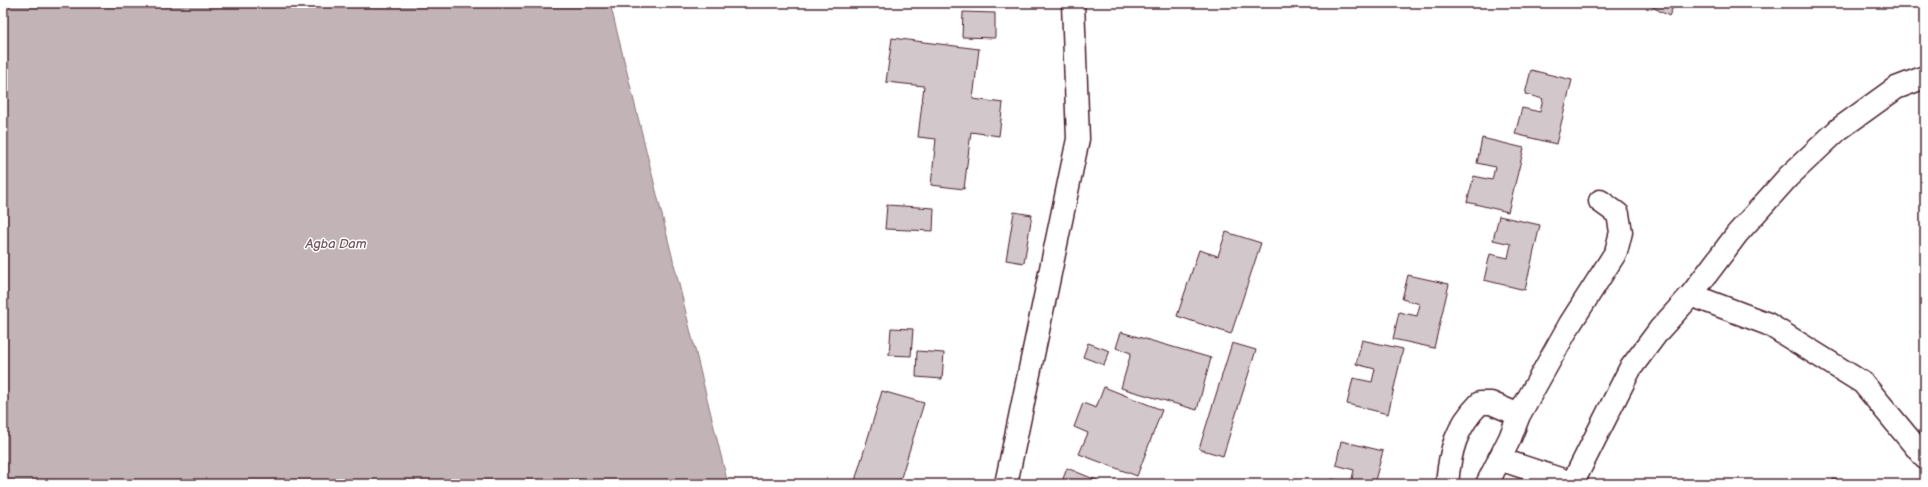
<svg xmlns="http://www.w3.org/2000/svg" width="1928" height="487" font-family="'Balsamiq Sans',sans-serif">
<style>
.water{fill:#c1b3b6;stroke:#91787e}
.building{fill:#d2c7cb;stroke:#4a1f2b}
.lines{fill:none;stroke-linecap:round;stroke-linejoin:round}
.street-casing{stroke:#4a1f2b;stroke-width:25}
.street{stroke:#fff;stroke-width:22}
.labels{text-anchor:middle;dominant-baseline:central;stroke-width:3;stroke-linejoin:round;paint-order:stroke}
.water-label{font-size:13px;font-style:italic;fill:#74535c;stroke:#fff}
</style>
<rect width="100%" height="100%" fill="#fff"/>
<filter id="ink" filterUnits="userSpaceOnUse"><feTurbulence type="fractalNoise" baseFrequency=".025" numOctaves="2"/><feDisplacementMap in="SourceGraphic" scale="8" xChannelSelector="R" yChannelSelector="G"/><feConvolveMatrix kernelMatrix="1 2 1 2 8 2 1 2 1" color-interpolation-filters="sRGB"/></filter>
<g filter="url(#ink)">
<path class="water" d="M3,3H610L728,484H3Z"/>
<path class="building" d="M1645,3H1675L1669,16Z
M963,12L995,13V38L962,37Z
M892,38L979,49L973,99L1003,103L999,136L971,132L964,189L931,185L936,139L918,137L924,86L886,82Z
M1531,70L1572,80L1556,144L1515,134L1522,108L1540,112L1543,99L1525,94Z
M1482,138L1524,148L1508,212L1467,202L1474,176L1492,180L1495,167L1477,163Z
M887,205L934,208L933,231L885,229Z
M1014,212L1032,215L1024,263L1006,260Z
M1499,216L1540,225L1525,290L1484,280L1490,254L1508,258L1511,244L1493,240Z
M1226,232L1261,243L1231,334L1177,316L1199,250L1218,256Z
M1408,275L1449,284L1434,348L1393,339L1399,312L1417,316L1420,304L1402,299Z
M1925,325V335L1920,332Z
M891,328L913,329L911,356L889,355Z
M1121,332L1211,358L1197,410L1121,388L1131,353L1116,348Z
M1362,340L1403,349L1388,414L1347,404L1353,378L1372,382L1375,369L1356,364Z
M1088,343L1110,351L1104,365L1083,357Z
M1232,343L1256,350L1223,456L1199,449Z
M917,351L944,353L942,379L916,377Z
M1104,387L1162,410L1137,476L1079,454L1088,433L1074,427L1083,403L1096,408Z
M882,391L924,403L899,484H854Z
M1341,441L1383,451L1374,484H1331L1332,479L1351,483L1354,470L1336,465Z
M1067,468L1106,484H1061Z
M1833,479L1853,484H1832Z"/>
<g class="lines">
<defs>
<path id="street" d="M1691,295L1768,324L1863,383L1925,458
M1499,459L1572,483
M1006,484L1078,139L1073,3
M1447,484C1450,450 1456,427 1480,403H1491L1519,415
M1487,484L1510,438L1519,415L1570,324L1616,252L1621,232L1618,214L1600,201
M1572,484L1630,369L1660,329L1691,295L1737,234L1788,177L1839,129L1896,88L1925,77"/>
</defs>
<use href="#street" class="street-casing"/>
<use href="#street" class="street"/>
</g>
</g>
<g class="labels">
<g class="water-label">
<text x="336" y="244">Agba Dam</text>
</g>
</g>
<rect width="1928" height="487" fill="none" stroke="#fff" stroke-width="16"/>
<rect x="8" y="8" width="1912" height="471" fill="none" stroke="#4a1f2b" stroke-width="1.5" filter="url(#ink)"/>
</svg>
